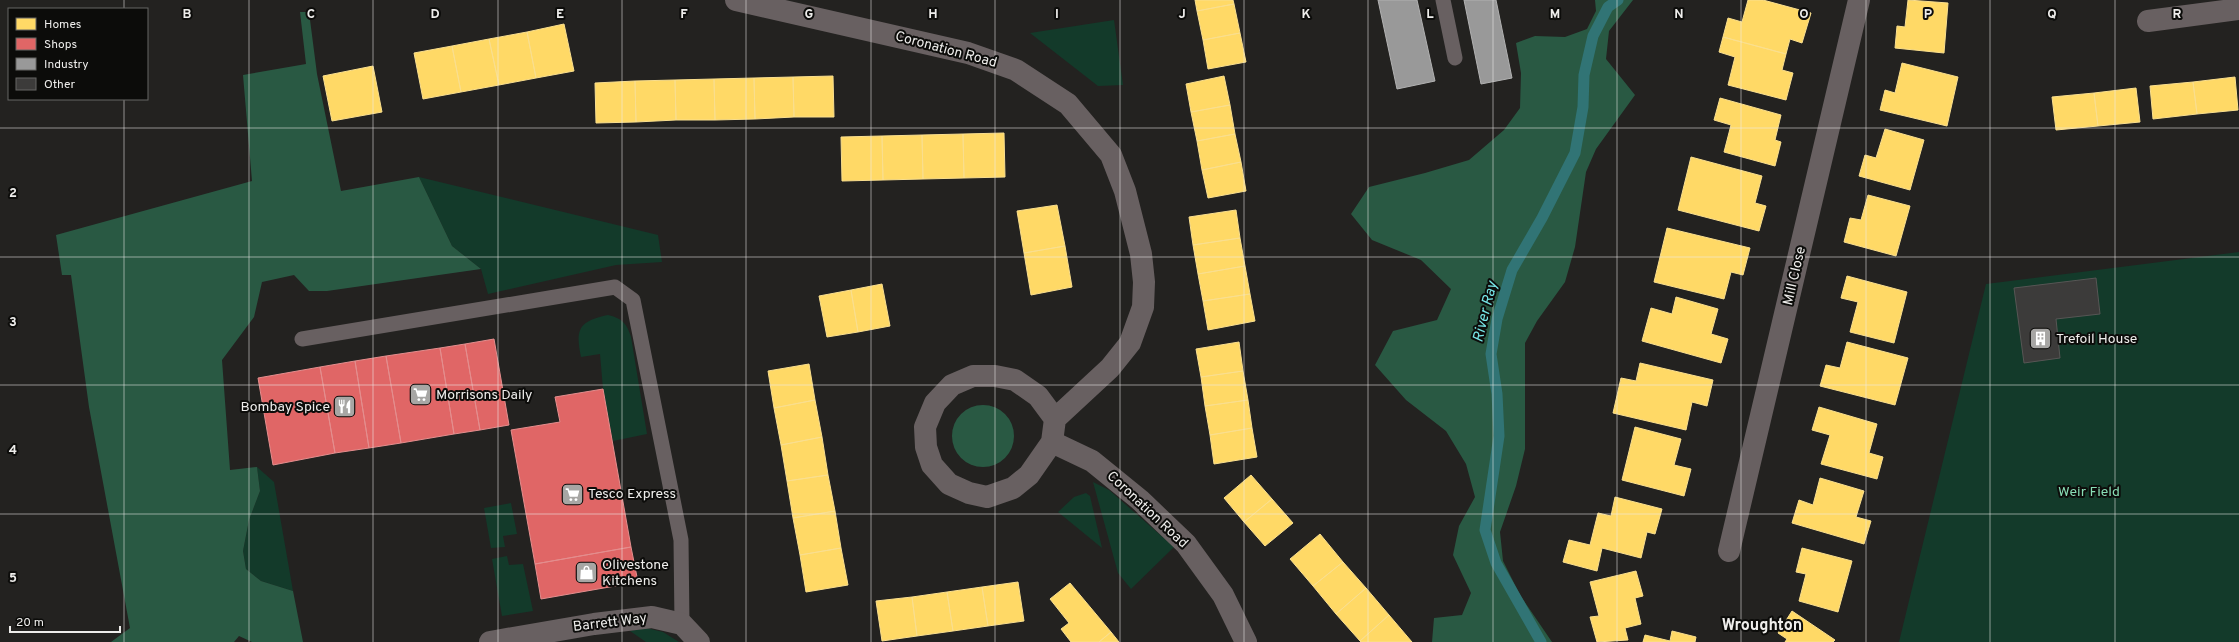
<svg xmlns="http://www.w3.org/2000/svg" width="2239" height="642" font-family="Overpass,sans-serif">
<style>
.green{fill:#133a2a}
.forest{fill:#295943}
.homes{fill:#ffd966;stroke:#fadf8e}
.shops{fill:#e06666;stroke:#e48e8e}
.industry{fill:#999;stroke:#b2b2b2}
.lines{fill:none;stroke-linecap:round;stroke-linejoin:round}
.stream{stroke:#317475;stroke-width:11}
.building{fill:#3c3b3a;stroke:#575655}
.service{stroke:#686061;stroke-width:15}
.minor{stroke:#686061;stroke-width:22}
.grid{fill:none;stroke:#eeedeb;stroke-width:1;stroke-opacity:0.55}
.labels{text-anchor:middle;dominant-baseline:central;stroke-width:4;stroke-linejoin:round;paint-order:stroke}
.street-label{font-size:14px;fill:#eeedeb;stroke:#0c0c0a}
.poi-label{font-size:14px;fill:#eeedeb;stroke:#0c0c0a;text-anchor:start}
.park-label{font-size:14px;fill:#89deb6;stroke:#0c0c0a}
.water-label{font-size:15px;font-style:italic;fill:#77e6e7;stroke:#0c0c0a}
.quarter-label{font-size:16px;font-weight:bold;fill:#eeedeb;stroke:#0c0c0a}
.grid-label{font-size:13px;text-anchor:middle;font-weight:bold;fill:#eeedeb;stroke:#0c0c0a;stroke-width:4;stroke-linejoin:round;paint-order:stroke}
</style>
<rect width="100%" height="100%" fill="#232220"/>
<path class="green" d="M1114,20L1123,85L1098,86L1030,33Z
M419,177L658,235L662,262L616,265L488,294L481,269L452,246Z
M2239,252V642H1899L1986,284Z
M608,315C622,318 627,324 631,337L647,434L613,441L603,389L600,354L581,357C575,329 579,321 608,315Z
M257,467L274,482L293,591L261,581L246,569L243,551L249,520L260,491Z
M1093,482L1109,490L1174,547L1131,589L1118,573Z
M1086,493L1090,496L1102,548L1058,512L1074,497Z
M511,503L517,534L503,536L505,547L491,548L484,508Z
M507,556L509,565L523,564L533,611L502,616L492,559Z
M646,628L663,632L679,642H646L630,631Z"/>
<path class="forest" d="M1595,0H1633L1609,31L1606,59L1635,95L1596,149L1586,172L1575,247L1565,282L1537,321L1525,343V449L1516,486L1500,532L1503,561L1520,595L1552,642H1432L1434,618L1462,615L1471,593L1453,555L1459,526L1475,497L1466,464L1446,431L1406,400L1375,365L1393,331L1437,320L1451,289L1421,260L1372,240L1351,214L1369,187L1425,173L1469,160L1504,130L1520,108L1521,73L1516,43L1535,36L1565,37L1587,29L1596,11Z
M300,12H309L317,74L341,191L419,177L452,246L481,269L327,291H309L294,275L262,282L254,317L222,360L230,470L257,467L260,491L249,520L243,551L246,569L261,581L293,591L303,642H252L239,636L234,642H111L130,628L89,407L71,275H62L56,235L252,181L243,75L306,64Z
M952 436a31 31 0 1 1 62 0a31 31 0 1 1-62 0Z"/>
<path class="homes" d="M1195,0H1233L1234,4L1197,11Z
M1748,0H1763L1811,13L1802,43L1790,39L1786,54L1723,37L1728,18L1742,22Z
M1908,0L1948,3L1944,53L1895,48L1897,26L1905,27Z
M1234,4L1240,33L1203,40L1197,11Z
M564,24L574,71L536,78L527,32Z
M527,32L536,78L499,85L489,39Z
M1240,33L1246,62L1208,69L1203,40Z
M1723,37L1786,54L1782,70L1793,73L1786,100L1728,85L1735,57L1719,52Z
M489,39L499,85L461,92L452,46Z
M452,46L461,92L423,99L414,53Z
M1902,63L1958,77L1947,126L1880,110L1885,90L1895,93Z
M373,66L382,112L332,121L323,76Z
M833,76L834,117H794L793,77Z
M1224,76L1230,105L1191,112L1186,84Z
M793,77L794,117L755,119L754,78Z
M2235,77L2238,110L2197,114L2193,82Z
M754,78L755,119L715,120L714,79Z
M714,79L715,120H676L675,80Z
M675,80L676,120L636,122L635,81Z
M635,81L636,122L596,123L595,83Z
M2193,82L2197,114L2153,119L2150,86Z
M2136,88L2140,122L2098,126L2094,93Z
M2094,93L2098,126L2056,130L2052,97Z
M1720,98L1781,115L1775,140L1781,142L1775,166L1724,152L1731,125L1714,120Z
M1230,105L1235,134L1197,141L1191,112Z
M1885,129L1924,140L1910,190L1859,176L1865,155L1876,158Z
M1004,133L1005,177L964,178L963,134Z
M963,134L964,178L923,179L922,135Z
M1235,134L1241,162L1202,170L1197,141Z
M922,135L923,179L883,180L882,136Z
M882,136L883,180L842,181L841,137Z
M1691,157L1762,176L1755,203L1766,206L1759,231L1678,210Z
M1241,162L1246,191L1208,198L1202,170Z
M1868,195L1910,206L1896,256L1844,242L1850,218L1861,220Z
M1057,205L1065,246L1024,253L1017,211Z
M1236,210L1240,238L1193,245L1189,217Z
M1667,228L1750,248L1743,275L1731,272L1724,299L1654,282Z
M1240,238L1245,266L1198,274L1193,245Z
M1065,246L1072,287L1031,295L1024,253Z
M1245,266L1250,294L1203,301L1198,274Z
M1847,276L1907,292L1894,343L1850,332L1858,302L1841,298Z
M882,284L890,326L858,332L851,290Z
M851,290L858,332L827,337L819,296Z
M1250,294L1255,321L1208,330L1203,301Z
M1676,297L1718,309L1711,334L1728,339L1721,363L1642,341L1651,308L1672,314Z
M1239,342L1243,371L1201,377L1196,349Z
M1847,342L1908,358L1895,405L1820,386L1826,365L1840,368Z
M1640,363L1713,380L1707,406L1692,402L1686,430L1613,413L1621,378L1636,381Z
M809,364L815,400L774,408L768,371Z
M1243,371L1248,400L1205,406L1201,377Z
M815,400L822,437L781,445L774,408Z
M1248,400L1252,428L1210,435L1205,406Z
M1819,407L1877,424L1869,453L1883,457L1877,479L1821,464L1830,435L1812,430Z
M1635,427L1681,439L1674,465L1691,469L1684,496L1622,480Z
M1252,428L1257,457L1214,464L1210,435Z
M822,437L828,475L787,481L781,445Z
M828,475L835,511L793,518L787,481Z
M1251,475L1272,499L1244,522L1224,498Z
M1820,478L1864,491L1856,517L1871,521L1864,544L1792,523L1799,500L1813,505Z
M1615,497L1662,509L1655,534L1647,532L1641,558L1602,548L1597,571L1563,562L1569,540L1590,545L1598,513L1611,516Z
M1272,499L1293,523L1265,546L1244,522Z
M835,511L841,548L800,555L793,518Z
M1320,534L1343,562L1313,586L1290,559Z
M841,548L848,585L806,592L800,555Z
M1802,548L1852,561L1838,612L1799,601L1806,574L1796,572Z
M1343,562L1366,588L1336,614L1313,586Z
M1636,571L1643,596L1635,598L1641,624L1625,628L1628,640L1597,642L1590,617L1599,616L1590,582Z
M1018,582L1024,621L988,626L982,587Z
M1070,583L1111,632L1099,642H1071L1061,629L1069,623L1050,599Z
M982,587L988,626L953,631L947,592Z
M1366,588L1389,615L1360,641L1336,614Z
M947,592L953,631L917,636L912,597Z
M912,597L917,636L882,641L876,601Z
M1792,611L1835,640L1833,642H1785L1787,639L1778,633Z
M1389,615L1412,642H1361L1360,641Z
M1672,631L1696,637L1695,642H1643L1645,635L1670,641Z
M1111,632L1119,642H1099Z"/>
<path class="shops" d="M494,339L509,425L480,430L465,344Z
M465,344L480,430L454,434L440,348Z
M440,348L454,434L401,443L386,356Z
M386,356L401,443L369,448L355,361Z
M355,361L369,448L335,453L320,367Z
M320,367L335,453L273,465L258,378Z
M603,389L631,547L535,564L511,430L560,422L555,397Z
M631,547L638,582L541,599L535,564Z"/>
<path class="industry" d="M1378,0H1417L1435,81L1397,89Z
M1464,0H1496L1512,78L1481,84Z"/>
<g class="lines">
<path class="stream" d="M1541,642L1496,563L1485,530L1499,436L1497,394L1491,354L1497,319L1512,270L1542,218L1575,153L1583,107L1584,75L1593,36L1608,7L1618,0"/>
</g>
<path class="building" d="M2096,278L2100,314L2056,319L2060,358L2024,363L2014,288Z"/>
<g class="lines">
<path class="service" d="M1443,0L1455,58
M302,339L615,287L633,300L681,540L682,624"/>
<path class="minor" d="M736,0L968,53L1016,70L1068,104L1111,155L1125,191L1141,254L1144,282L1143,307L1130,343L1110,368L1055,419L1052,442L1029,475L1013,488L987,497L969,493L949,484L932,465L926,447L925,427L935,403L952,385L973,376H995L1015,380L1038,396L1055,419
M2148,21L2239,9
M1052,442L1092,461L1140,500L1186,544L1223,595L1246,642
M1729,551L1859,0
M490,642L594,624L652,617L682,624L699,642"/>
</g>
<path class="grid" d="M124,0V9M249,0V642M373,0V642M498,0V642M622,0V642M746,0V642M871,0V642M995,0V642M1120,0V642M1244,0V642M1368,0V642M1493,0V642M1617,0V642M1741,0V642M1866,0V642M1990,0V642M2115,0V642M124,99V642M0,128H2239M0,257H2239M0,385H2239M0,514H2239"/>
<defs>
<symbol id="building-square" viewBox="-11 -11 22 22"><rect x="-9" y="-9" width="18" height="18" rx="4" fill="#a7a6a4" stroke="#0c0c0a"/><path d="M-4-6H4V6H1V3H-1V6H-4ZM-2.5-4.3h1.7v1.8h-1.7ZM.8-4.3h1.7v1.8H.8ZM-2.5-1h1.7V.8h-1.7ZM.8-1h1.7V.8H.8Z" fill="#fff"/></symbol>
<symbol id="supermarket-square" viewBox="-11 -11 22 22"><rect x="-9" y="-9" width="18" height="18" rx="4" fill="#a7a6a4" stroke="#0c0c0a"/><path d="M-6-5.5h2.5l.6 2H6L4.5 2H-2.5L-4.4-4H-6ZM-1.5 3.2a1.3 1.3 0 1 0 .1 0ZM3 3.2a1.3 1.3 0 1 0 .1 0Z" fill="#fff"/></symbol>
<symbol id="restaurant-square" viewBox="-11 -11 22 22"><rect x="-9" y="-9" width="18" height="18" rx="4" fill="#a7a6a4" stroke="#0c0c0a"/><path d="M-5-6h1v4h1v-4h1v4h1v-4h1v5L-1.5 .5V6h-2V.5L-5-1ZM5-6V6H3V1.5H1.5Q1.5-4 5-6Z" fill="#fff"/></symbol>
<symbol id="shop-square" viewBox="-11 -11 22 22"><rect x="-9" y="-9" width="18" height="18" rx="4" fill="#a7a6a4" stroke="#0c0c0a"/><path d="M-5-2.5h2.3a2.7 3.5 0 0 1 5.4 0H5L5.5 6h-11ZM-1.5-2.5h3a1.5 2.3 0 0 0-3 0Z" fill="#fff"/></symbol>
</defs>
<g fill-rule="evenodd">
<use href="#building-square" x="2028" y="326" width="25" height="25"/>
<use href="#supermarket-square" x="408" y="382" width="25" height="25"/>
<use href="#restaurant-square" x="332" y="394" width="25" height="25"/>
<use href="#supermarket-square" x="560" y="482" width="25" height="25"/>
<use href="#shop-square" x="574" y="560" width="25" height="25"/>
</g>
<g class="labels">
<g class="street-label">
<text transform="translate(946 50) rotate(15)">Coronation Road</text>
<text transform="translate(1795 276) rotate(-77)">Mill Close</text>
<text transform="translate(1147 510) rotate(43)">Coronation Road</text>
<text transform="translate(610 623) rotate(-7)">Barrett Way</text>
</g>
<g class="poi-label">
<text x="2056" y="339">Trefoil House</text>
<text x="436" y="395">Morrisons Daily</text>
<text x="330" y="407" text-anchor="end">Bombay Spice</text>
<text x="588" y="494">Tesco Express</text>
<text x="602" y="565">Olivestone<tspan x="602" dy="16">Kitchens</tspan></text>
</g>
<g class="park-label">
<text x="2089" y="492">Weir Field</text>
</g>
<g class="water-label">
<text transform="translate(1486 312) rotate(-76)">River Ray</text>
</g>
<g class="quarter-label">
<text x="1762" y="626">Wroughton</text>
</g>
</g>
<g class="grid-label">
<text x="187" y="18">B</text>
<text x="311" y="18">C</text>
<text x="435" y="18">D</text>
<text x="560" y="18">E</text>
<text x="684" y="18">F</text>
<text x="809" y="18">G</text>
<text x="933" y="18">H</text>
<text x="1057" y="18">I</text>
<text x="1182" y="18">J</text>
<text x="1306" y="18">K</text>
<text x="1430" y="18">L</text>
<text x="1555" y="18">M</text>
<text x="1679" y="18">N</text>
<text x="1804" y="18">O</text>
<text x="1928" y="18">P</text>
<text x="2052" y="18">Q</text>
<text x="2177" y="18">R</text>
<text x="13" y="197">2</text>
<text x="13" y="326">3</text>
<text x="13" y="454">4</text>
<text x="13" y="582">5</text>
</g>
<rect x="8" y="8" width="140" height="92" fill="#0c0c0a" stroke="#666664"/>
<rect x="16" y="18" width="20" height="12" fill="#ffd966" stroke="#666664"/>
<text x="44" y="28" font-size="12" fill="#eeedeb">Homes</text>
<rect x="16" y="38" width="20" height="12" fill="#e06666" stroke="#666664"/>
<text x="44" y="48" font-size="12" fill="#eeedeb">Shops</text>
<rect x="16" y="58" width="20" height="12" fill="#999999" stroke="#666664"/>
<text x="44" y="68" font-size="12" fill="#eeedeb">Industry</text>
<rect x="16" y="78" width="20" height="12" fill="#3c3b3a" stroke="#666664"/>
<text x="44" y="88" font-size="12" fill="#eeedeb">Other</text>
<path d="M10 626v6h110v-6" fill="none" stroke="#eeedeb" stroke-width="2"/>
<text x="16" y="626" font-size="12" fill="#eeedeb" stroke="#0c0c0a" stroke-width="3" paint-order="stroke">20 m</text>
</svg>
